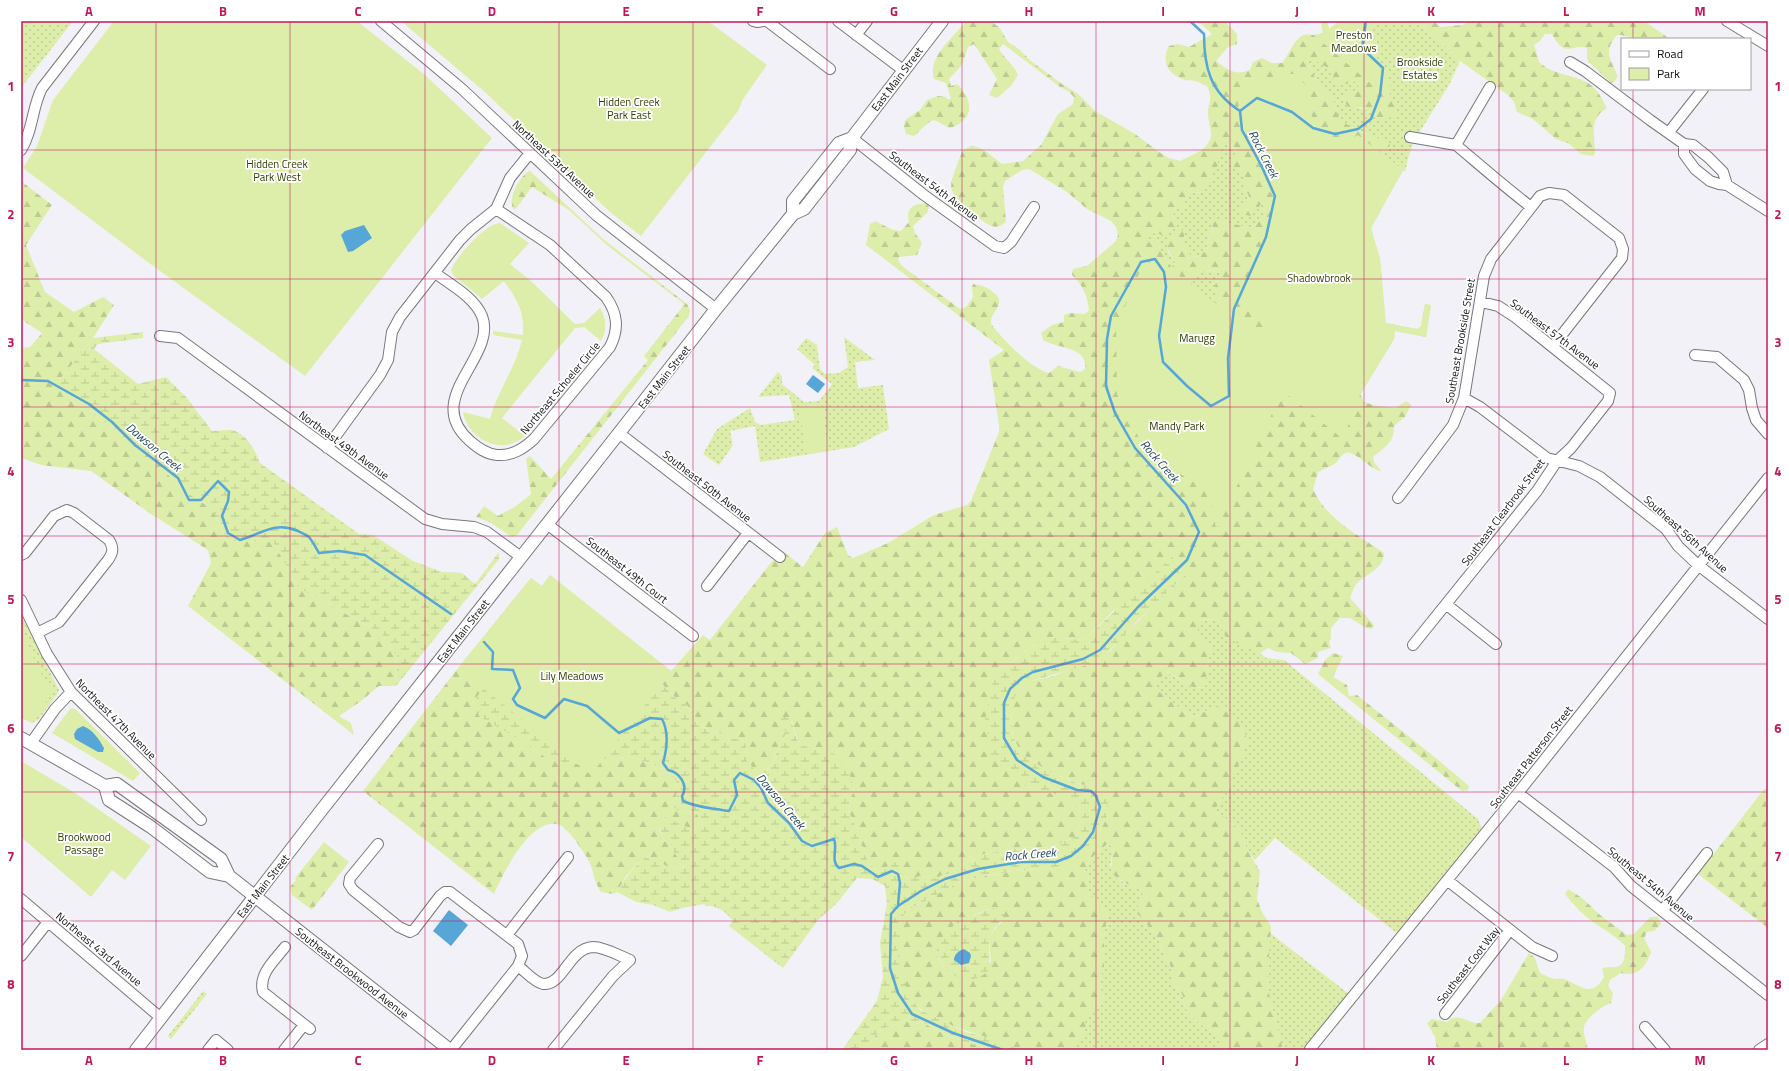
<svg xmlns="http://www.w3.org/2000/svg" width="1789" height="1071" font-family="'Titillium Web',sans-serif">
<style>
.grass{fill:url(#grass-dots)}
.forest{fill:url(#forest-firs);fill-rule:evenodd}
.wetland{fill:url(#wetland-marsh)}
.park{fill:#dceeaa}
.water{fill:#56a6d8}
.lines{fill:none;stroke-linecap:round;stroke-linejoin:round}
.stream{stroke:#56a6d8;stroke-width:2.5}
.minor-casing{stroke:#78777d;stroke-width:12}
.major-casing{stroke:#78777d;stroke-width:14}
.minor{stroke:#fff;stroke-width:10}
.major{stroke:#fff;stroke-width:12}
.grid{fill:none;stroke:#c2185b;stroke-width:1;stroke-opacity:0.55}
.labels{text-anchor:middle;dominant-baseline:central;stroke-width:3.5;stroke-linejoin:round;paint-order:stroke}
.park-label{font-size:11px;fill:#323d00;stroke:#fff}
.street-label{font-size:11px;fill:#0e0e10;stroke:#fff}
.water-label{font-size:12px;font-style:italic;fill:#1b3e54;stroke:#fff}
.neatline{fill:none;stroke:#c2185b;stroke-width:1.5}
.grid-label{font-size:13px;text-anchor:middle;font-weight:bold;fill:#c2185b}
</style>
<defs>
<pattern id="grass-dots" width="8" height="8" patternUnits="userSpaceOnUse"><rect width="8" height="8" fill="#dceeaa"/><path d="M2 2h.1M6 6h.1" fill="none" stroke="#bccb91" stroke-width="1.8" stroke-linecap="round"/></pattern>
<pattern id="forest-firs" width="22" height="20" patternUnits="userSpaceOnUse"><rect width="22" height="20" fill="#dceeaa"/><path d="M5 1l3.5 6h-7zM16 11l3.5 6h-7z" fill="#bccb91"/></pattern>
<pattern id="wetland-marsh" width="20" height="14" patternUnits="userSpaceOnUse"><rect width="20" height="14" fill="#dceeaa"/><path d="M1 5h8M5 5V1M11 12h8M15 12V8" fill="none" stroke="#bccb91"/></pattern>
</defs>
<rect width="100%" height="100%" fill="#f2f1f8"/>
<path class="grass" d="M21,21H73L21,88Z
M1321,21H1327L1329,29L1340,21H1413L1445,45L1460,61L1449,85L1414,141L1409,155L1405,172L1362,138L1368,134C1359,131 1348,126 1341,119C1336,114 1336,105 1332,99C1325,88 1307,74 1309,59H1313L1332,70L1335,81L1343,85L1356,80L1359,87L1358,90L1343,96L1342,99L1350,109C1365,106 1367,110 1378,119L1389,99L1314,35L1323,33Z
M1227,144C1242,149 1235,166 1244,177V190L1248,194L1249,199L1240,207L1261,204L1265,207C1264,217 1259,223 1250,228L1214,220L1212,223L1213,232L1209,234C1207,245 1208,251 1198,257L1190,256L1181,244L1185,234L1179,227L1168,252L1175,261L1172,268L1161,251L1157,241L1150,243L1145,237L1157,232L1165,237L1177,224L1173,215L1175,209L1183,207L1186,199L1191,192L1201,193L1218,165V157L1223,146Z
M1209,270L1219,273V278L1215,285V299L1212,312L1187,310L1192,276C1198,272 1205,274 1209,270Z
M844,337L875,360L855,362L858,388L883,385L889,429L854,447L760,462L755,426L730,431L733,445L719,465L703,454L717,429L750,408L755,422L760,425L795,420L789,395L758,397L778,372L782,376V384L804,402L819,401L832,384L812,368L815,365L797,349L806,338L817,345L820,369L825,374L839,373L848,367Z
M21,615L59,690L58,693L39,719L32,723L21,718Z
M1199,619L1218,620L1226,638L1249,646L1260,653L1266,658L1284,660L1478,819L1482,829L1398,934L1275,838L1255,860L1247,850L1240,830L1215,810L1231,782L1219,705L1193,717L1168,700L1154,686L1165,671L1194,688L1205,687L1208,662L1212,647L1197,633Z
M1107,844L1114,847L1110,865L1120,881L1142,890V896L1138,907V914L1158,938L1165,958L1170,964L1174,985C1187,995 1181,998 1186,1009C1192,1019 1212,1034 1223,1039L1222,1045L1218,1050H1073L1072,1048C1080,1038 1089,1031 1083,1018L1097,1009L1104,1000L1100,986V979L1104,968V936L1108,913L1090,896L1085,869L1090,859Z
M1270,933L1349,994L1305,1050H1283L1267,985Z
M203,991L207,994L171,1039L168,1036Z"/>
<path class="forest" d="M966,21H990L999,27L1008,42L1020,50L1031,61L1062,84L1078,94L1095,111L1135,134L1159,152L1169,158L1180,161C1191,155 1210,150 1211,135C1211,129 1209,122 1208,116C1207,102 1214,102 1207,86C1203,85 1199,82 1195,81C1191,80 1186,81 1182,79C1167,73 1161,60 1169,46L1178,44L1189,47L1212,34L1198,21H1225L1237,34V44L1228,47L1216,61C1228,70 1235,76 1250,70L1253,62L1262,58L1272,63H1282C1289,55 1294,38 1304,35C1306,34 1311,35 1314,35L1389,99L1397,100L1395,115C1373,126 1377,112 1360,107L1354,110L1350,109L1342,99L1343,96L1358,90L1359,87L1356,81L1343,85L1339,84L1335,81L1331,70L1313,59H1309C1307,74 1325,88 1333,99C1336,105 1336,114 1341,119C1354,132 1373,136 1389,142L1390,146L1386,151L1381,153L1403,170L1371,228L1380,259L1383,292L1302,307L1417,329L1421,326L1425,304L1431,305L1426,337L1395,331L1394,339L1360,395L1362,396L1363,401C1374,407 1383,406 1395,408L1406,401L1411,405L1405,417L1394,426C1394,443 1386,446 1373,457L1374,462L1381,471C1370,470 1354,449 1345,453C1341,455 1339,460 1336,463C1331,466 1324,469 1318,472L1313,489C1326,519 1358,535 1384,553C1384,570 1364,574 1355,586C1353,590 1351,595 1350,598L1374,625L1372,629L1366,628L1350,618H1340L1331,628V638L1329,642L1331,648L1318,652V658L1305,664L1291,653L1277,652L1268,648L1260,653L1226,638L1218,620L1200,619L1197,633L1212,647L1208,662L1205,687L1194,688L1166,671L1154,686L1168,700L1193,717L1219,705L1240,721L1248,742L1231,782L1215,810L1240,830L1247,850L1260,871L1257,899L1262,912L1271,926L1267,985L1283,1050H1218L1222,1045V1039C1212,1034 1192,1019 1186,1009C1181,998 1187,995 1174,985L1170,964L1165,958L1158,938L1138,914V907L1142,896V890C1114,878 1107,879 1114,847L1107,844L1090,859L1085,869L1090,895L1108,913L1104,936V968L1100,979V986L1104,1000L1097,1009L1084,1018C1089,1031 1080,1038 1072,1048L1073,1050C1060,1050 1029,1053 1018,1050C1011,1048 1004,1042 996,1040C974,1033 924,1020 912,1000C899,979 897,951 896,927L898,922L908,910L964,880L1013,871L1064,867L1095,841L1106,819L1094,784L1083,785L1049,772L1022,754L1013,737L1012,729L1011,707L1016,694L1031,681L1054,676L1110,651L1157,601L1187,573L1113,611L1084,640L1045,637L994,676L1025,786L1061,796L1083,813L1076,836L1052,847L1021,848L984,854L934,880C922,871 918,880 907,877C901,876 895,867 890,863L885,870L880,872L868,863L856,827L848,810L854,788L827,749C801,750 798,746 792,721L779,720L785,730V735L778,747L773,765L766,770H755L747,761L746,745L742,740L725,737L722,733L711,732L700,725L687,705L676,698L662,684L483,689L474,701L549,760L615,757L632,758L651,763L673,775L678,786V790L672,803L679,811L695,812L702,821L703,827L700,830H694L665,818L660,831L662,836L684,865L681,869L670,868L648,856L637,864L626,876L617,892L613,894L601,892C595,883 594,876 591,866C588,858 580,847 575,840C571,835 563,825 557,824C529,819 503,874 494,894L363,791L458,668L531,578L542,586L550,575L671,671L703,635L710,640L781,550L803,567L825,533L837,527L848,555L853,558L888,543L934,515L967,505L971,501L999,432V425L989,360L1004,350L866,245L870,224L875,221L893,230L901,231L909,222C905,209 914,202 927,204L929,207L927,213L913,226L915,233L922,243L917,255L899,257L898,260L902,266L960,309L966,307L973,297L972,287L973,284C981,285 988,287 994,293C1008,304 989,312 991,324C1004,340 1029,368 1049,373L1058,366L1080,372L1085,369C1088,346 1057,349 1043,340L1041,333L1052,325L1064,322V315L1070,313L1085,314L1089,310C1087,295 1083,285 1072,275L1073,269L1087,266L1116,241L1118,235L1116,227L1111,221L1087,209L1067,192L1029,169L1022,170L1005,181L1003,187L1006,222C1002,225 998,228 992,226C982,223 951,198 951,187C951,177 959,161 962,152C974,137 991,156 1002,164L1023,161L1041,145L1058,114L1073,104L1074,97L1068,91L1060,87L1003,44L999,49C1005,59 1014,65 1018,75L1011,86L997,98L989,95L997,79L974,44L968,47L962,65L949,79L951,86L957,84C974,100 975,120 950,128L934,120L928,123L914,136L906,134L904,127L905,120L920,110L927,100L938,96L946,97L947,99H951L946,83L934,79C927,57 954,37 966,21ZM1227,144L1232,146L1236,150L1232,162L1235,170L1240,172L1244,177V190L1248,194L1249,198L1240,207C1242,213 1244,215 1251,216L1261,204L1265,207C1264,217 1259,223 1250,228L1214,219L1212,223L1213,232L1209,234C1207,245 1208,251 1198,257L1190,256L1189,246L1181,244L1185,234L1179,226C1165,240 1163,245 1175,261L1172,268L1161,251L1157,241L1150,243L1146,237L1157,232L1165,238L1178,224L1173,215L1175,209L1183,207L1186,199L1191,192L1202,193L1218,165V157L1223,146ZM1209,270L1219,273V277L1215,285V299L1212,312L1187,310L1193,276C1198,272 1205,274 1209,270ZM993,908L1002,922C985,937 990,942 991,962L972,979C954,977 941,971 936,951C950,924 964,918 993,908Z
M1413,21H1433L1441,27L1462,25L1470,21H1644L1670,39H1638L1621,35H1617C1603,51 1610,59 1618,76L1614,82L1611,83L1588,61L1587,58V48C1573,43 1565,60 1552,34H1545L1540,41L1534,45C1536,49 1538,60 1539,62C1554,76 1575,74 1591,85C1598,90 1603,101 1607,108C1588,119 1595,134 1595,153L1593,156L1581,154L1568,143L1556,139L1533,119L1517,112L1514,102L1508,95L1460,61L1445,45Z
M530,171L603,239L687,304L690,310L689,316L517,535L512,537L491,523L476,517L484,506L498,516L516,506L531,494L526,459L530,456L551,479L648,360L644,356L683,306V303L608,246L569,210L532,187L515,210C505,203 520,174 530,171Z
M21,181L52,205L26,245L45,292L74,312L103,297L114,305L93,338L55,386L156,459L177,486L212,509L228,541L273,542L299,588L381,633L397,656L396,686H379L361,701L339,716L351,723L354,735L188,606L211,563L208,550L151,514L91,471L41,465L21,458V348L30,347L42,333L21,319Z
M1333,653L1343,656L1333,677L1347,685L1349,696L1357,695L1437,759L1469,786L1468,790L1462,791L1318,674L1325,660Z
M1765,788L1768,791V928L1698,874Z
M324,842L349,862L312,910L292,895L290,887L296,880L295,878Z
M1568,889L1582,898L1600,915L1627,935L1634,934L1650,917H1658L1661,924L1654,931L1647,932L1644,938L1651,952C1646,967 1638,977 1621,973L1610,980L1608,986L1613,993L1611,1003C1603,1005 1584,1019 1584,1028C1583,1035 1587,1043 1588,1050H1437L1435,1037L1427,1023L1432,1019L1447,1022C1458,1011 1467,1024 1480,1023L1501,1000L1529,953L1535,958L1540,973C1545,975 1550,978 1555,979C1558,979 1561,978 1564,979C1580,985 1592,999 1604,977L1602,969C1607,966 1609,968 1615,967C1626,966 1625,954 1625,946C1615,935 1601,928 1589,919C1580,912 1572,903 1565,894Z
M905,1021L923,1023L949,1036L989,1050H864L873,1038L882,1029Z"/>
<path class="wetland" d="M143,332V338L98,344L94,349L138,384L166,377L187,398L212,431C219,431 229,429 235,431C248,436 256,452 260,463L359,534L373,535L413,561L442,572L462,573L475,584L499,552V559L396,686L397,656L381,633L299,588L273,542L228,541L212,509L177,486L156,459L55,386L93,338Z
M1172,557L1187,573L1138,620L1121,640L1095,663L1031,681L1016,694L1011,707L1012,729L1013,737L1022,754L1049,772L1082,785L1094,783L1108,802L1106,819L1095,841L1085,852L1064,867L1013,871L964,880L908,910L898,922V956L904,982L912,1000L920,1010L966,1032L997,1040L1019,1050H989L949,1036L923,1023L905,1021L882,1029L873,1038L864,1050H842L877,1001L883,977L880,942L887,904L885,886L872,879L857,878L837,903L818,920L783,968L729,926L733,921C726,912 718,905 706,906L704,904L682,908L670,912L653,905L636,902L617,892C626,877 633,866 648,856L670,868L681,869L684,866L662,836C660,829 660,823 665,817L694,830H700L703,827L702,821L695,812C685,811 676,814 672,803L678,790V786L673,775L651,763L632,758L615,757L577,764L549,760L535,749L479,716L474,701L483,689L487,676L632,660L662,684L676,698L687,705L700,725L711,732L722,733L725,737L742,740L746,745L747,761L755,770H766L773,765L778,747L785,735V730L779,720L782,717H788C794,723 793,729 796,737C802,750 816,749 827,749L837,756L849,772L854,788L848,810L856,827L868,863L880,872L885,870L890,863L895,862L900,866L899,871C909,885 920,870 934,879L984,854L1021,848L1052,847L1076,836L1083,813L1061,796L1025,786L992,758L985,719L994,676L1045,637L1084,640Z
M993,908L999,910L1004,914C1002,924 994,926 991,935C987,947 991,957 989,970C970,990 942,975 936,951L943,936L960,919L975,915Z"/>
<path class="park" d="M114,21H357L425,75L492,138L305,376L145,260L23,168L37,146L53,100Z
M401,21H708L767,65L743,99L738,111L641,236L610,212L486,93Z
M1321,21H1327L1329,29L1340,21H1372L1377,58L1388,74L1391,89L1389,99L1314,35L1323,33Z
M1288,74H1294C1299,79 1306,84 1309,90C1313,100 1309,111 1313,121C1320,139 1343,146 1358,135L1403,170L1371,228L1380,259L1386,323L1417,329L1421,326L1425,304L1431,305L1426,337L1395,331L1394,339L1360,395L1343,439L1283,391L1216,529L1210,492L1147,454L1117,394L1116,327L1144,262L1165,265L1258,335L1265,331L1270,319L1241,300L1258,255L1263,248L1277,199L1272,184L1267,179L1246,132C1240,126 1240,121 1239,113C1235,81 1264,78 1288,74Z
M500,223L529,243L510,264L531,281L575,324L584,323L600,308C607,319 607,330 601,341L584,327L575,328L502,418L525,436C503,457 467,439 463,412L490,419C498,390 515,369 522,340L493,335V331L523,335C524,310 518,301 504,281L482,299L453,275L451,270C456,257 486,223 500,223Z
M822,404L828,450L805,453L800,406Z
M550,575L671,671L591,775L458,668L531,578L542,586Z
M21,630L48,687L54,692L43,706L32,721L21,713Z
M74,708L140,773L133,781L52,733L70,709Z
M21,761L75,793L151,846L125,880L112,870L91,897L21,837Z"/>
<path class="water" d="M364,225L372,238L353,251L348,252L341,235L345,231Z
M813,375L825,384L818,393L806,384Z
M83,726C93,730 99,739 104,748L103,752H98L75,739L74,734L77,729Z
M449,910L468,925L451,946L433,931Z
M964,949L970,953L971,956L969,963L961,965L954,960C954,955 958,951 964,949Z"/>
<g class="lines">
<path class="stream" d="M1190,21L1204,34C1204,67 1210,92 1240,111
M1451,21H1459
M1240,111L1257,98L1292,112L1313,128L1335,134L1358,129L1371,119L1380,95L1383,68L1362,48L1366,21
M21,380L48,381L89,404L112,422L135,445L178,478L189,500H201L218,481L229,492L228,501L222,516L228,533L240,540C261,534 275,521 298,531C301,533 306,534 309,537C313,542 316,548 319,553L339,551L365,555L451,614
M484,642L493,652L492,669L513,670L520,688L513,699L517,705L545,718L564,699L587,706L619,733L650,718L662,719C669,732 667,749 663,763L668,770C679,772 689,785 682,796L683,801C698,808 713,808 729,811L737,795L734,780L740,773L754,780L761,788L768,803L789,823L802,841L812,846L834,839C838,848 830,861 839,868L854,864L862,866L878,877L892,871L898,874L900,883L898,905
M1003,1050L953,1033L912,1014L898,993L890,968L891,914L898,906L921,891L945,879L978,869L1021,862H1056L1071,856L1083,846L1093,832L1100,807L1096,796L1091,791L1077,790L1043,777L1017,760L1004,738V703L1010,689L1022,678L1033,672L1083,659L1100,650L1138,607L1187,560L1199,532L1186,505L1135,448L1115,413L1106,386L1107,339L1111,316L1141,262L1155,259L1164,272L1166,287L1159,336L1163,362L1187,386L1211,406L1229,396L1228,358L1234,309L1266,237L1275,196L1261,165L1242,130L1240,111"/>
<defs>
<path id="minor" d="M381,21L462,89L596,215L716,309
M753,21L757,22L763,21
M767,21L830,69
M838,21L903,70
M1727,21L1768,46
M856,35L867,21
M1570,62L1585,71L1650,120L1684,144L1693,145L1708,157L1723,172L1727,185
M1669,132L1703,89
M1410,137L1456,145L1490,87
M852,138L924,195L995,246L1004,248L1011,242L1034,207
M1684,144V154L1695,169L1710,181L1719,184L1727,185L1768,211
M1456,145C1481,166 1505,187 1531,207
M21,150C33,131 32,107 42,88L94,21
M435,273C451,285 474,297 482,316C498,357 421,398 470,441C478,448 486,454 497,455C512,456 523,449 534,439L610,347C619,329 618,314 606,297L550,245L496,209
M160,336L178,338L425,519L442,524L474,527L487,532L521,557
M1695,355L1717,357L1744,380L1749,390L1752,408L1756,420L1768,434
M1464,398L1480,407L1547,458L1579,466L1600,477L1666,529L1678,546L1698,565L1768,619
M619,433L780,557
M327,448L380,375L388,360L392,332L400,317L460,240L471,229L496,209L510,178L530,153
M1398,498L1453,425L1464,398L1484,276L1491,259L1540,196L1549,193L1564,195L1619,238L1623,249L1622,258L1553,346
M547,524L693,636
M21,555L25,553L54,516L67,510L74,513L109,540C114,548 113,553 108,560L59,622L37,633
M707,586L748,533
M21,600L47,654L71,692L201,820
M1447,605L1496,644
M1413,645L1537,491L1557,461L1571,448L1608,401L1610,393L1515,317L1498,306L1481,302
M31,743L55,709L71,692
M1518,793L1614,867L1631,886L1768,995
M378,844L350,878L349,884L353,890L399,927L410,932L414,930L440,896L445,892H450L518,944L522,956L518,966L451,1050
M1447,880L1532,947L1552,956
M21,899L161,1018
M1662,911L1707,853
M507,935L568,857
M285,947C275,960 258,974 263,992L310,1029
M21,956L48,922
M518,966C525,971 534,982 543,984C563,986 569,948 593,947C605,947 620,956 630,960L613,976L553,1050
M1445,1014L1510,930
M1645,1027L1665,1050
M1310,1049L1518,793L1768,478
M208,1050L216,1040L228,1050
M284,1050L304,1025
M1759,1050L1768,1044"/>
<path id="major" d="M793,214V201L839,143L852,138
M21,738L105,786L117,784L221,859L229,876
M105,786L109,800L151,827L210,872L229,876L450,1050
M136,1050L320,812L619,433L716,309L793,214L804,209L850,150L852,138L942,21"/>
</defs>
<use href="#minor" class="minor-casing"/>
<use href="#major" class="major-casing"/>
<use href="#minor" class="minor"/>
<use href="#major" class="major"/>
</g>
<path class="grid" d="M156,21V1050M290,21V1050M425,21V1050M559,21V1050M693,21V1050M827,21V1050M962,21V1050M1096,21V1050M1230,21V1050M1364,21V1050M1499,21V1050M1633,21V39M1633,89V1050M21,150H1768M21,279H1768M21,407H1768M21,536H1768M21,664H1768M21,792H1768M21,921H1768"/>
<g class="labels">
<g class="park-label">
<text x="1354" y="35">Preston<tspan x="1354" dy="13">Meadows</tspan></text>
<text x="1420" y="62">Brookside<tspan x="1420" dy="13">Estates</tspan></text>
<text x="629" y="102">Hidden Creek<tspan x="629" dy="13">Park East</tspan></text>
<text x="277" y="164">Hidden Creek<tspan x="277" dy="13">Park West</tspan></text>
<text x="1319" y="278">Shadowbrook</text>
<text x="1197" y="338">Marugg</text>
<text x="1177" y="426">Mandy Park</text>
<text x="572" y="676">Lily Meadows</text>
<text x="84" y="837">Brookwood<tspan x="84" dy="13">Passage</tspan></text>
</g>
<g class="street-label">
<text transform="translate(897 79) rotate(-53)">East Main Street</text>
<text transform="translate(554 159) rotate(43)">Northeast 53rd Avenue</text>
<text transform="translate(934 186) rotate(37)">Southeast 54th Avenue</text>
<text transform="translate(1555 334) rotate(37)">Southeast 57th Avenue</text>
<text transform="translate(1460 341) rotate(-80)">Southeast Brookside Street</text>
<text transform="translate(664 377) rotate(-52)">East Main Street</text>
<text transform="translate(560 388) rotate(-50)">Northeast Schoeler Circle</text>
<text transform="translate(344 445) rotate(36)">Northeast 49th Avenue</text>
<text transform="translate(707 486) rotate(38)">Southeast 50th Avenue</text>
<text transform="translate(1503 512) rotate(-53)">Southeast Clearbrook Street</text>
<text transform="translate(1686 534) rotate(42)">Southeast 56th Avenue</text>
<text transform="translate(627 570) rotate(38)">Southeast 49th Court</text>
<text transform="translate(463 631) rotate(-52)">East Main Street</text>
<text transform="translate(116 719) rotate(45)">Northeast 47th Avenue</text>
<text transform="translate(1531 757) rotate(-52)">Southeast Patterson Street</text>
<text transform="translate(1651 884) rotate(40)">Southeast 54th Avenue</text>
<text transform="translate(263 886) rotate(-52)">East Main Street</text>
<text transform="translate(99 949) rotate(40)">Northeast 43rd Avenue</text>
<text transform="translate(1468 965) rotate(-52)">Southeast Coot Way</text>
<text transform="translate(352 973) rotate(38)">Southeast Brookwood Avenue</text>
</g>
<g class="water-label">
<text transform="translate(1264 154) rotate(63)">Rock Creek</text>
<text transform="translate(154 447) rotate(40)">Dawson Creek</text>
<text transform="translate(1160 461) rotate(49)">Rock Creek</text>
<text transform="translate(781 801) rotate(50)">Dawson Creek</text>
<text transform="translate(1030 854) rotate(-5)">Rock Creek</text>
</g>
</g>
<rect width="1789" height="1071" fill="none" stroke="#ffffff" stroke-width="44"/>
<rect x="1621" y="38" width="130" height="52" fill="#ffffff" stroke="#9f9f9f"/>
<rect x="1629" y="51" width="20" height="6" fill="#ffffff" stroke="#9f9f9f"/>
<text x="1657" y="58" font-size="12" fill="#0e0e10">Road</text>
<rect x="1629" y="68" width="20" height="12" fill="#dceeaa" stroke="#9f9f9f"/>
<text x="1657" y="78" font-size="12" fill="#0e0e10">Park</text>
<rect x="22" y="22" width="1745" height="1027" class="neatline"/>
<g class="grid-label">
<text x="89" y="16">A</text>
<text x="223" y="16">B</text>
<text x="358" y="16">C</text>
<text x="492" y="16">D</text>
<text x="626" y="16">E</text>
<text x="760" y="16">F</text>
<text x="894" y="16">G</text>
<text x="1029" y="16">H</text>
<text x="1163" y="16">I</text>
<text x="1297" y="16">J</text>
<text x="1431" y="16">K</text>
<text x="1566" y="16">L</text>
<text x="1700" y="16">M</text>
<text x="11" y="91">1</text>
<text x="1778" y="91">1</text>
<text x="11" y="219">2</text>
<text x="1778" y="219">2</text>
<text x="11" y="347">3</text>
<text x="1778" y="347">3</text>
<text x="11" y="476">4</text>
<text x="1778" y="476">4</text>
<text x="11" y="604">5</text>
<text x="1778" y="604">5</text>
<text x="11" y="733">6</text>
<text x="1778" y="733">6</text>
<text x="11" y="861">7</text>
<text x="1778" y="861">7</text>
<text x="11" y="989">8</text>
<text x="1778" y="989">8</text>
<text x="89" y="1065">A</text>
<text x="223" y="1065">B</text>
<text x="358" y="1065">C</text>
<text x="492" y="1065">D</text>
<text x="626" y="1065">E</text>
<text x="760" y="1065">F</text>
<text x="894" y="1065">G</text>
<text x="1029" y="1065">H</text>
<text x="1163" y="1065">I</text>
<text x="1297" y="1065">J</text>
<text x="1431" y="1065">K</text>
<text x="1566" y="1065">L</text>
<text x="1700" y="1065">M</text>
</g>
</svg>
